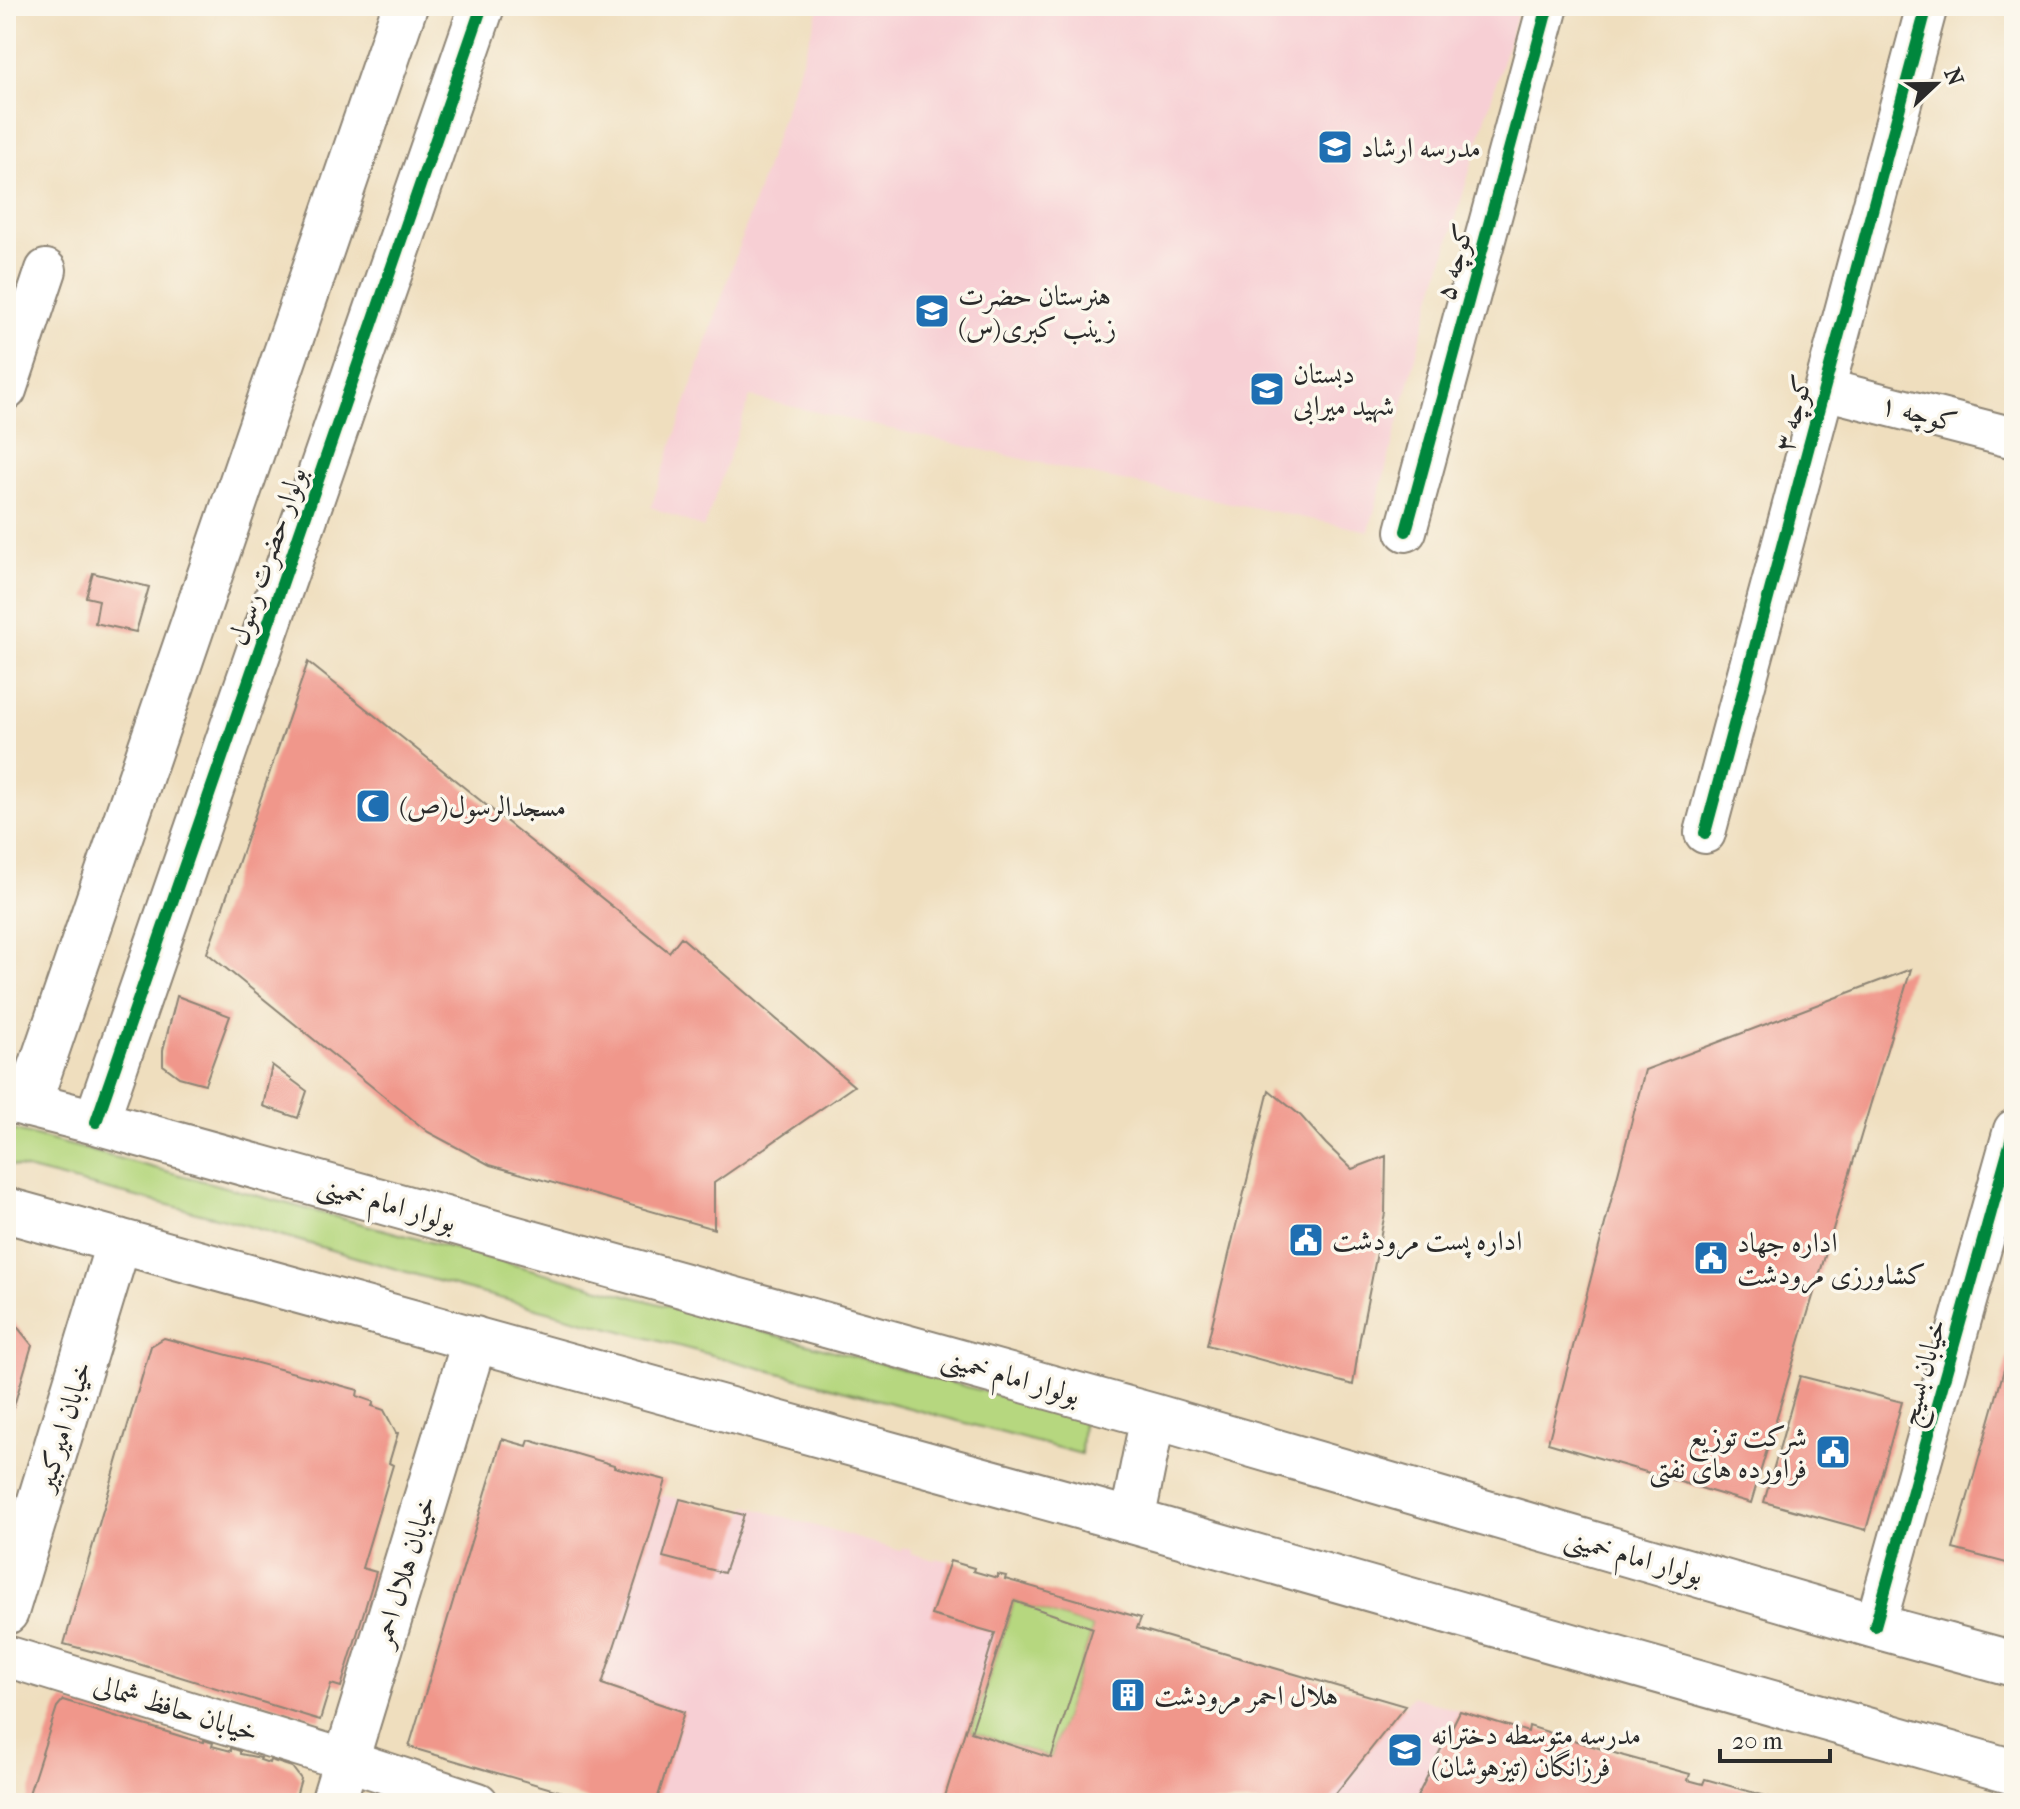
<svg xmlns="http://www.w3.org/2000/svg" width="2020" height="1809" font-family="'IM FELL French Canon',Amiri,serif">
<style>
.built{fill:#f7cfd4}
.green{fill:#b6d77f;stroke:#708155;stroke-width:2}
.building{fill:#f0978b;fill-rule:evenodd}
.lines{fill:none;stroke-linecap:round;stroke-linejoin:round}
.street-casing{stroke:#8d8474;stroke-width:44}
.secondary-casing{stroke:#8d8474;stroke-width:48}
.street{stroke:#fff;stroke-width:40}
.secondary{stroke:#fff;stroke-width:44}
.cycleway-casing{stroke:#fbf7ec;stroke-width:17}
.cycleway{stroke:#00873e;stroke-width:12}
.labels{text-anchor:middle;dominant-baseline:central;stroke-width:7;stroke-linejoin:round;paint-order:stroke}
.poi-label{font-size:28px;fill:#2b2b2b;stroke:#fbf7ec;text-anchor:start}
.street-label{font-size:28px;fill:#2b2b2b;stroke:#fbf7ec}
</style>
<rect width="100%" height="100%" fill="#fbf7ec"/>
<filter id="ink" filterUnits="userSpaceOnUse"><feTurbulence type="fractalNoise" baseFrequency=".0125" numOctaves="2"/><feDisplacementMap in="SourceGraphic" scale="16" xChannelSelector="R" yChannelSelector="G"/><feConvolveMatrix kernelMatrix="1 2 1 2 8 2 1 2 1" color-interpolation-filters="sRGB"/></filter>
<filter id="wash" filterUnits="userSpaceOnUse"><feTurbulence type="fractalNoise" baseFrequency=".006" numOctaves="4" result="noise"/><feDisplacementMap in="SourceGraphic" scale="32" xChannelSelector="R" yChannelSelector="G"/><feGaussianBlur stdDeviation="1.8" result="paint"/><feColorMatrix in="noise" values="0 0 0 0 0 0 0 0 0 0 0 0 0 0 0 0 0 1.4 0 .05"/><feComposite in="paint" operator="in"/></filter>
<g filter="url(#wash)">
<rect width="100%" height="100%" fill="#efdebe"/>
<path class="built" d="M820,6H1519L1431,301L1369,531L1102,477L750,397L704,528L651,507Z
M662,1495L680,1499L664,1556L724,1573L747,1506L901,1551L902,1547L912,1550L911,1553L935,1560L936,1558L950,1561L932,1615L995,1633L943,1803H656L684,1712L602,1684Z
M1412,1696L1460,1711L1414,1803H1328Z"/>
<path class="green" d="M6,1128L1083,1418L1081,1454L458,1287L228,1220L6,1164Z
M1014,1601L1093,1628L1051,1758L971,1732Z"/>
<g id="blocks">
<path class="building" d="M93,573L149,587L136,632L95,623L99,600L86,597Z
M308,662L669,952L681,937L854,1086L714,1183V1229L490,1165L428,1132L207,953Z
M1911,969L1751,1503L1548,1443L1645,1070Z
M177,996L230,1016L205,1084L179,1077L163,1065V1050Z
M272,1065L307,1091L298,1118L263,1106Z
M1269,1090L1301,1116L1326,1144L1352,1169L1386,1156L1385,1213L1360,1338L1353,1385L1207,1345Z
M6,1313L32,1345L7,1429H6Z
M164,1338L358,1390L357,1396L374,1402L372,1406L384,1410L396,1433H398L389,1463L393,1465L362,1568L376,1572L341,1687L331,1684L320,1720L132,1662L64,1644L151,1346Z
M2013,1338H2014V1565L1953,1549Z
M1800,1376L1902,1402L1866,1530L1764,1502Z
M502,1439L527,1446L529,1440L614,1465V1467L666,1480L645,1552L602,1684L684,1712L656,1803H599L409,1747Z
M680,1499L744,1515L724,1573L663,1557Z
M950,1561L974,1568L973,1571L997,1578V1574L1006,1576L1005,1579L1141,1618L1137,1628L1405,1706L1328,1803H943L995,1633L931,1615ZM1014,1601L1093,1628L1051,1758L971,1732Z
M63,1700L193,1740L204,1742V1740L213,1743L212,1746L231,1751V1748L240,1751V1754L261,1758L260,1760L269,1763L270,1760L292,1767L301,1779L294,1803H26L57,1707Z
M1460,1711L1528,1732L1529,1726L1624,1756L1690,1774L1688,1780L1703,1784L1705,1779L1791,1803H1414Z"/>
</g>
</g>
<g filter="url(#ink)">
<use href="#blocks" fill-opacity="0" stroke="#8d8474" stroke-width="2"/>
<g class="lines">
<defs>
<path id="street" d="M1824,389L2014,438
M6,390L46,270
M1406,531L1548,6
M1705,833L1927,6
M1875,1626L2014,1130
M6,1656L346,1760L478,1803"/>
<path id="secondary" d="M6,1099L96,1122L1153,1416L1875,1626L2014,1664
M28,1105L405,6
M96,1122L482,6
M6,1210L1132,1521L2014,1772
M1132,1521L1153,1416
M6,1612L119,1241
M333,1803L475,1339"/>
</defs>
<use href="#street" class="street-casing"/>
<use href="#secondary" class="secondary-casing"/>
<use href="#street" class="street"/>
<use href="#secondary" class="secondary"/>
<defs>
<path id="cycleway" d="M1406,531L1548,6
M1705,833L1927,6
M96,1122L482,6
M1875,1626L2014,1130"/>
</defs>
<use href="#cycleway" class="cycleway-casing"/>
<use href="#cycleway" class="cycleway"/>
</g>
</g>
<defs>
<symbol id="school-square" viewBox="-11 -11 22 22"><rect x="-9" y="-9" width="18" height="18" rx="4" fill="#1f6fb2" stroke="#fbf7ec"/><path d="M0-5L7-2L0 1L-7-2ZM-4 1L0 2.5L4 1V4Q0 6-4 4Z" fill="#fff"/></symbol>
<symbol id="mosque-square" viewBox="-11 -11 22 22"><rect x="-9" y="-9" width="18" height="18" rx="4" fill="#1f6fb2" stroke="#fbf7ec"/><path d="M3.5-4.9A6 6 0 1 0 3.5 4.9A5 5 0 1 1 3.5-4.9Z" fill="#fff"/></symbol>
<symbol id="civic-square" viewBox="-11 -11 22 22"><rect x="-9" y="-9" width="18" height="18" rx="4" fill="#1f6fb2" stroke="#fbf7ec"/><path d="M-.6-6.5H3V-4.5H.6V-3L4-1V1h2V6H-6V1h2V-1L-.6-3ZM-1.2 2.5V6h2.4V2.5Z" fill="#fff"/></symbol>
<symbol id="building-square" viewBox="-11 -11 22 22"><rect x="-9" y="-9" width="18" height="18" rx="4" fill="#1f6fb2" stroke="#fbf7ec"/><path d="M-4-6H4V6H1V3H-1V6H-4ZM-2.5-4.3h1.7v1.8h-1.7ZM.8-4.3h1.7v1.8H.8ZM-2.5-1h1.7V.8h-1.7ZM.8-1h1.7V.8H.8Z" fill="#fff"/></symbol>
</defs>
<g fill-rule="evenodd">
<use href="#school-square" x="1315" y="127" width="40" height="40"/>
<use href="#school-square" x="912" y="291" width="40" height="40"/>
<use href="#school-square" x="1247" y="369" width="40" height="40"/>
<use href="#mosque-square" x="353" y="786" width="40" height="40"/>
<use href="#civic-square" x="1286" y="1220" width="40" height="40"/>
<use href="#civic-square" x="1691" y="1238" width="40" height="40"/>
<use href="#civic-square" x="1813" y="1432" width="40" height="40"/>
<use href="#building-square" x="1108" y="1675" width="40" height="40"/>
<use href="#school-square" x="1385" y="1730" width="40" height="40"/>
</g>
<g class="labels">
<g class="poi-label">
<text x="1361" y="147">مدرسه ارشاد</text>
<text x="958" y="295">هنرستان حضرت<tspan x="958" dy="32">زینب کبری(س)</tspan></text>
<text x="1293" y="373">دبستان<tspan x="1293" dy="32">شهید میرابی</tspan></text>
<text x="399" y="806">مسجدالرسول(ص)</text>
<text x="1332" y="1240">اداره پست مرودشت</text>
<text x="1737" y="1242">اداره جهاد<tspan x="1737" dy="32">کشاورزی مرودشت</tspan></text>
<text x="1807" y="1436" text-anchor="end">شرکت توزیع<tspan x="1807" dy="32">فراورده های نفتی</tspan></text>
<text x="1154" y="1695">هلال احمر مرودشت</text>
<text x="1431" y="1734">مدرسه متوسطه دخترانه<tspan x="1431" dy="32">فرزانگان (تیزهوشان)</tspan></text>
</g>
<g class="street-label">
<text transform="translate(1454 262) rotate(-75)">کوچه ۵</text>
<text transform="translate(1793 413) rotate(-75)">کوچه ۳</text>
<text transform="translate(1919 413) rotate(15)">کوچه ۱</text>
<text transform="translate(267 556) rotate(-71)">بولوار حضرت رسول</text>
<text transform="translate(387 1203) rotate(16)">بولوار امام خمینی</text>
<text transform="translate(1922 1372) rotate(-74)">خیابان بسیج</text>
<text transform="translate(1011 1376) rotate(16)">بولوار امام خمینی</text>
<text transform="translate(63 1426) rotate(-73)">خیابان امیرکبیر</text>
<text transform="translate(1634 1556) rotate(16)">بولوار امام خمینی</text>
<text transform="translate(404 1571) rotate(-73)">خیابان هلال احمر</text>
<text transform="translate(176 1708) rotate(17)">خیابان حافظ شمالی</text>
</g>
</g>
<rect width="2020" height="1809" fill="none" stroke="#fbf7ec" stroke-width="32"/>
<g transform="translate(1936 84) rotate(68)" stroke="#fbf7ec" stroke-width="6" paint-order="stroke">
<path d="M0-6L14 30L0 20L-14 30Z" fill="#2b2b2b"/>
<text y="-12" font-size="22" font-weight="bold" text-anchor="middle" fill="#2b2b2b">N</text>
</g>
<path d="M1720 1749v12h110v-12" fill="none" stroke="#2b2b2b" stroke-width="4"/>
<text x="1732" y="1749" font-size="24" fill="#2b2b2b" stroke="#fbf7ec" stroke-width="6" paint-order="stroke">20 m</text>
</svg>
